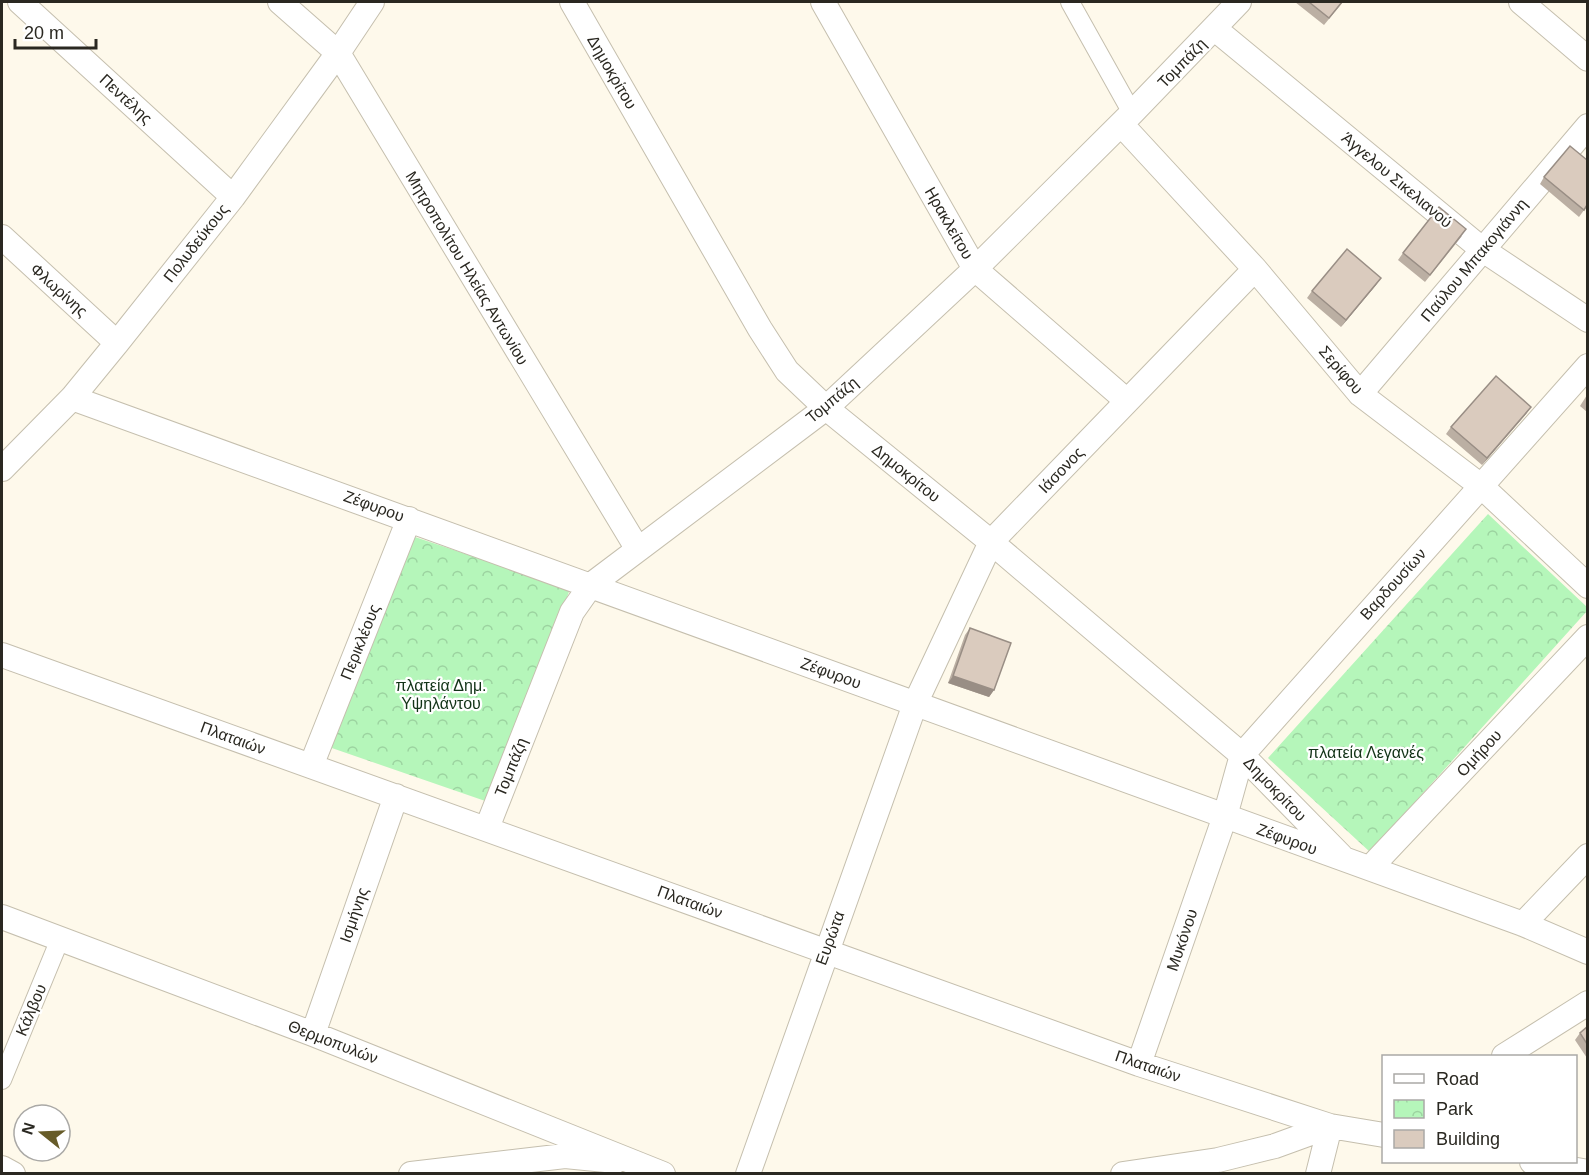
<svg xmlns="http://www.w3.org/2000/svg" width="1589" height="1175" font-family="Arial,sans-serif">
<style>
.park{fill:url(#park-crowns)}
.lines{fill:none;stroke-linecap:round;stroke-linejoin:round}
.pedestrian-casing{stroke:#c5bfae;stroke-width:20}
.minor-casing{stroke:#c5bfae;stroke-width:26}
.pedestrian{stroke:#fff;stroke-width:18}
.minor{stroke:#fff;stroke-width:24}
.wall{fill:#bbafa3}
.shaded-wall{fill:#998e85}
.building{fill:#dacbbe;stroke:#998e85;stroke-width:1.5}
.labels{text-anchor:middle;dominant-baseline:central;stroke-width:4.5;stroke-linejoin:round;paint-order:stroke}
.street-label{font-size:16px;fill:#2a2821;stroke:#fff}
.park-label{font-size:16px;fill:#123317;stroke:#fff}
</style>
<defs>
<pattern id="park-crowns" width="20" height="18" patternUnits="userSpaceOnUse" patternTransform="scale(1.5)"><rect width="20" height="18" fill="#b5f6ba"/><path d="M2 6a3 3 0 1 1 6 0M12 15a3 3 0 1 1 6 0" fill="none" stroke="#9cd3a0"/></pattern>
</defs>
<rect width="100%" height="100%" fill="#fef9eb"/>
<path class="park" d="M1488,514L1587,607V611L1370,852L1268,758Z
M415,537L570,589L491,803L326,746Z"/>
<g class="lines">
<defs>
<path id="pedestrian" d="M1070,2L1132,113
M2,1080L60,939"/>
<path id="minor" d="M20,2L233,197
M280,2L338,53L637,548
M572,2L760,329L787,371L826,408L991,542L1242,755L1341,856
M823,2L975,269L1127,401
M1521,2L1588,59
M1215,29L1483,250L1588,320
M1121,124L1255,269L1360,394L1481,486L1588,586
M2,237L117,343
M1360,394L1588,126
M72,398L1523,924L1588,952
M2,469L72,398L117,343L233,197L338,53L372,2
M2,655L1139,1064L1330,1126L1384,1135
M311,766L409,519
M487,828L572,612L591,585L826,408L975,269L1132,113L1239,2
M1370,868L1588,637
M2,917L313,1034L663,1174
M1523,924L1588,856
M313,1034L396,796
M1504,1056L1588,1003
M1139,1064L1225,816L1242,755L1588,366
M1532,1162L1588,1172
M2,1168L13,1174
M411,1174L565,1156L616,1161
M748,1174L915,704L991,542L1255,269
M1123,1174L1218,1160L1275,1146L1330,1126
M1318,1174L1330,1126"/>
</defs>
<use href="#pedestrian" class="pedestrian-casing"/>
<use href="#minor" class="minor-casing"/>
<use href="#pedestrian" class="pedestrian"/>
<use href="#minor" class="minor"/>
</g>
<path class="wall" d="M1295,2H1343L1324,25Z
M1544,177L1587,206L1579,217L1540,184Z
M1462,236L1425,282L1398,260L1403,253Z
M1376,285L1341,327L1307,298L1312,291Z
M1587,395V412L1580,406Z
M1531,407L1526,414L1482,465L1446,434L1451,427Z
M970,628L994,690L989,697L948,683L965,635Z
M1587,1027V1058L1575,1040L1580,1033Z"/>
<path class="shaded-wall" d="M1381,278L1376,285L1341,327L1346,320Z
M1531,407L1526,414L1482,465L1487,458Z
M953,676L994,690L989,697L948,683Z"/>
<path class="building" d="M1309,2H1342L1329,18Z
M1570,146L1587,160V205L1584,210L1544,177Z
M1439,207L1466,229L1430,275L1403,253Z
M1347,249L1381,278L1346,320L1312,291Z
M1496,376L1531,407L1487,458L1451,427Z
M970,628L1011,643L994,690L953,676Z
M1587,1027V1044L1580,1033Z"/>
<g class="labels">
<g class="street-label">
<text transform="translate(1182 63) rotate(-46)">Τομπάζη</text>
<text transform="translate(612 72) rotate(60)">Δημοκρίτου</text>
<text transform="translate(126 99) rotate(43)">Πεντέλης</text>
<text transform="translate(1397 180) rotate(40)">Άγγελου Σικελιανού</text>
<text transform="translate(949 223) rotate(60)">Ηρακλείτου</text>
<text transform="translate(196 243) rotate(-52)">Πολυδεύκους</text>
<text transform="translate(1474 260) rotate(-50)">Παύλου Μπακογιάννη</text>
<text transform="translate(467 268) rotate(59)">Μητροπολίτου Ηλείας Αντωνίου</text>
<text transform="translate(59 290) rotate(42)">Φλωρίνης</text>
<text transform="translate(1341 370) rotate(49)">Σερίφου</text>
<text transform="translate(832 400) rotate(-40)">Τομπάζη</text>
<text transform="translate(1061 470) rotate(-46)">Ιάσονος</text>
<text transform="translate(906 473) rotate(39)">Δημοκρίτου</text>
<text transform="translate(374 506) rotate(20)">Ζέφυρου</text>
<text transform="translate(1393 584) rotate(-48)">Βαρδουσίων</text>
<text transform="translate(360 642) rotate(-68)">Περικλέους</text>
<text transform="translate(831 673) rotate(20)">Ζέφυρου</text>
<text transform="translate(233 738) rotate(20)">Πλαταιών</text>
<text transform="translate(1479 753) rotate(-47)">Ομήρου</text>
<text transform="translate(511 767) rotate(-68)">Τομπάζη</text>
<text transform="translate(1275 789) rotate(46)">Δημοκρίτου</text>
<text transform="translate(1287 839) rotate(20)">Ζέφυρου</text>
<text transform="translate(690 902) rotate(20)">Πλαταιών</text>
<text transform="translate(354 915) rotate(-71)">Ισμήνης</text>
<text transform="translate(830 938) rotate(-70)">Ευρώτα</text>
<text transform="translate(1182 940) rotate(-71)">Μυκόνου</text>
<text transform="translate(31 1010) rotate(-67)">Κάλβου</text>
<text transform="translate(333 1042) rotate(21)">Θερμοπυλών</text>
<text transform="translate(1148 1066) rotate(19)">Πλαταιών</text>
</g>
<g class="park-label">
<text x="441" y="685">πλατεία Δημ.<tspan x="441" dy="18">Υψηλάντου</tspan></text>
<text x="1366" y="752">πλατεία Λεγανές</text>
</g>
</g>
<rect width="1589" height="1175" fill="none" stroke="#2a2821" stroke-width="6"/>
<rect x="1382" y="1055" width="195" height="108" fill="#ffffff" stroke="#aaa9a6" stroke-width="1.5"/>
<rect x="1394" y="1074" width="30" height="9" fill="#ffffff" stroke="#aaa9a6" stroke-width="1.5"/>
<text x="1436" y="1085" font-size="18" fill="#2a2821">Road</text>
<rect x="1394" y="1100" width="30" height="18" fill="url(#park-crowns)" stroke="#aaa9a6" stroke-width="1.5"/>
<text x="1436" y="1115" font-size="18" fill="#2a2821">Park</text>
<rect x="1394" y="1130" width="30" height="18" fill="#dacbbe" stroke="#aaa9a6" stroke-width="1.5"/>
<text x="1436" y="1145" font-size="18" fill="#2a2821">Building</text>
<g transform="translate(42 1133) rotate(288)"><circle r="28" fill="#ffffff" stroke="#aaa9a6" stroke-width="1.5"/>
<path d="M0-4.5L10 22L0 15L-10 22Z" fill="#675c29"/>
<text y="-9" font-size="16" font-weight="bold" text-anchor="middle" fill="#2a2821">N</text>
</g>
<path d="M15 39v9h81v-9" fill="none" stroke="#2a2821" stroke-width="3"/>
<text x="24" y="39" font-size="18" fill="#2a2821" stroke="#ffffff" stroke-width="4.5" paint-order="stroke">20 m</text>
</svg>
